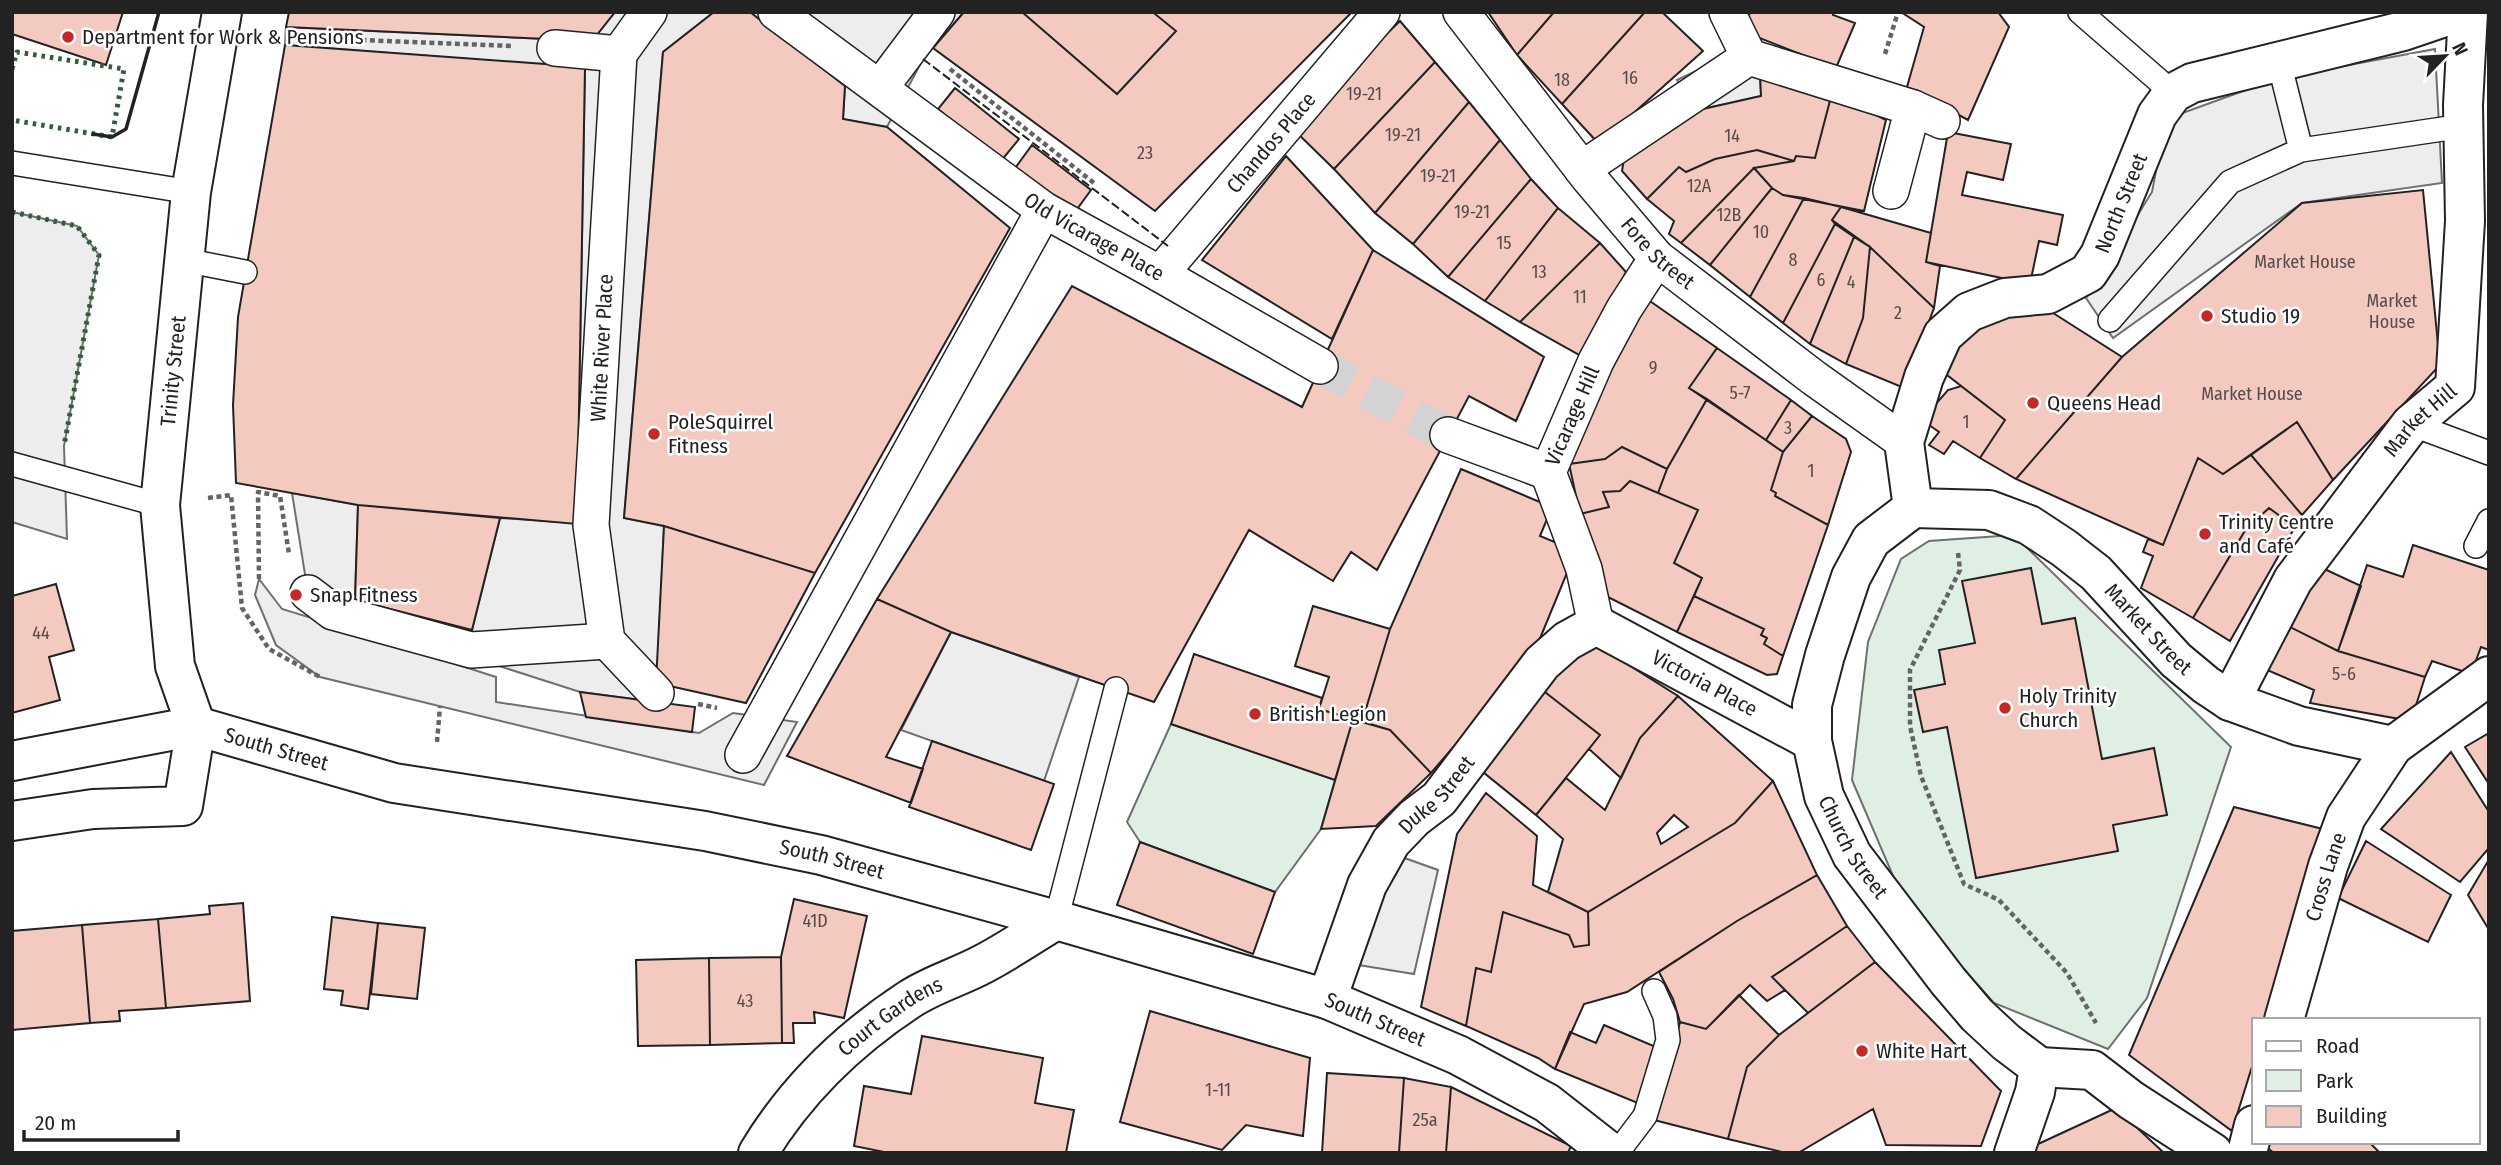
<svg xmlns="http://www.w3.org/2000/svg" width="2501" height="1165" font-family="'Fira Sans Condensed',sans-serif">
<style>
.green{fill:#e0efe3;stroke:#6f6f6f;stroke-width:2}
.parking{fill:#ededed;stroke:#6f6f6f;stroke-width:2}
.building{fill:#f3c9c0;stroke:#222;stroke-width:2;fill-rule:evenodd}
.lines{fill:none;stroke-linecap:round;stroke-linejoin:round}
.pedestrian-tunnel{stroke:#d3d3d3;stroke-width:35;stroke-dasharray:35 18;stroke-linecap:butt}
.service-casing{stroke:#222;stroke-width:26}
.pedestrian-casing{stroke:#222;stroke-width:38}
.minor-casing{stroke:#222;stroke-width:42}
.tertiary-casing{stroke:#222;stroke-width:42}
.path{stroke:#646464;stroke-width:4.5;stroke-dasharray:5 3.5;stroke-linecap:butt}
.service{stroke:#fff;stroke-width:23}
.pedestrian{stroke:#fff;stroke-width:35}
.minor{stroke:#fff;stroke-width:38}
.tertiary{stroke:#fff;stroke-width:38}
.hedge{stroke:#2f5e38;stroke-width:5;stroke-dasharray:3.5 5;stroke-linecap:butt}
.fence{stroke:#222;stroke-width:2;stroke-dasharray:9 3.5;stroke-linecap:butt}
.wall{stroke:#222;stroke-width:3.5}
.poi-dot{fill:#c62828;stroke:#fff;stroke-width:2.5}
.labels{text-anchor:middle;dominant-baseline:central;stroke-width:5;stroke-linejoin:round;paint-order:stroke}
.number-label{font-size:18px;fill:#564c4a}
.poi-label{font-size:21px;fill:#222;stroke:#fff;text-anchor:start}
.street-label{font-size:21px;fill:#222;stroke:#fff}
</style>
<rect width="100%" height="100%" fill="#fff"/>
<path class="green" d="M2014,535L2231,747L2147,998L2108,1049L1994,1003L1905,904L1852,780L1868,642L1901,559L1929,541Z
M1171,724L1335,780L1321,829L1275,892L1140,842L1127,822Z"/>
<path class="parking" d="M615,12H714L663,52L624,518L664,526L656,702L580,692L499,666L325,622L496,677V702L699,733L733,713L797,722L764,785L320,677L276,645L255,595L259,579L282,609L308,617V593L292,493L358,505L355,600L472,630L500,518L577,523L585,68L285,45L286,27L592,41Z
M750,12H964L923,59L887,127L843,119L845,86Z
M2435,49L2442,183L2302,203L2113,338L2086,298L2152,192L2166,119L2279,78Z
M1734,53L1760,75L1761,96L1694,111L1677,80Z
M12,212L77,226L99,255L64,446L67,539L12,522Z
M951,632L1079,677L1044,781L901,730Z
M1385,851L1438,870L1414,974L1340,962Z"/>
<path class="building" d="M12,12H123L106,65L12,34Z
M289,12H615L592,41L286,27Z
M714,12H750L845,86L843,119L887,127L1010,228L815,573L664,526L624,518L663,52Z
M964,12H1022L1117,94L1176,31L1155,14L1157,12H1352L1155,211L933,48Z
M1022,12H1157L1155,14L1176,31L1117,94Z
M1488,12H1554L1517,55Z
M1554,12H1645L1562,104L1517,55Z
M1645,12H1662L1703,51L1599,144L1562,104Z
M1753,12H1834L1833,15L1855,23L1836,68L1757,37L1747,15Z
M1901,12H1998L2009,27L1968,120L1907,87L1924,27Z
M1400,21L1435,62L1334,169L1290,126Z
M285,45L585,67L577,524L358,505L236,483L233,405L238,317Z
M1435,62L1469,102L1375,213L1334,169Z
M1760,75L1832,93L1815,158L1796,156L1794,161L1757,150L1715,159L1686,172L1679,167L1647,199L1622,171L1625,152L1694,111L1761,96Z
M955,88L1019,139L1001,161L938,109Z
M1832,93L1886,120L1864,211L1783,195L1772,188L1754,168L1794,161L1796,156L1815,158Z
M1469,102L1500,140L1413,244L1375,213Z
M1948,132L2011,144L2003,180L1967,172L1962,195L2063,215L2057,245L2039,241L2030,284L1926,262Z
M1500,140L1531,179L1448,277L1413,244Z
M1032,145L1091,190L1072,216L1013,171Z
M1757,150L1794,161L1754,168L1681,243L1669,234L1674,221L1647,199L1679,167L1686,172L1715,159Z
M1286,156L1373,250L1332,339L1202,260Z
M1754,168L1772,188L1710,265L1681,243Z
M1531,179L1558,208L1485,301L1448,277Z
M1772,188L1783,195L1804,198L1750,297L1710,265Z
M2423,190L2440,365L2333,480L2297,422L2223,474L2198,458L2163,545L2016,479L2122,357L2302,203Z
M1804,198L1841,207L1832,220L1835,224L1783,323L1750,297Z
M1841,207L1931,233L1926,262L1940,266L1934,308L1870,247L1832,220Z
M1558,208L1600,243L1520,322L1485,301Z
M1835,224L1854,237L1810,344L1783,323Z
M1854,237L1870,247L1863,318L1846,364L1810,344Z
M1600,243L1626,272L1583,357L1520,322Z
M1870,247L1934,308L1904,388L1846,364L1863,318Z
M1373,250L1544,357L1516,421L1469,396L1377,570L1351,552L1333,581L1249,530L1154,702L951,632L877,599L1072,286L1302,407Z
M1647,299L1717,348L1689,388L1707,399L1667,469L1622,447L1605,459L1569,464L1618,336Z
M2039,304L2122,357L2016,479L1980,458L2005,420L1938,368L1986,314Z
M1717,348L1791,400L1766,440L1689,388Z
M1961,386L2005,420L1980,458L1953,441L1944,454L1929,445L1939,432L1929,425L1926,415L1948,390Z
M1707,399L1783,452L1771,490L1776,493L1775,496L1828,525L1783,656L1764,644L1767,638L1761,635L1764,629L1694,596L1702,578L1674,563L1698,510L1658,493L1667,469Z
M1791,400L1812,416L1783,452L1766,440Z
M1812,416L1846,439L1851,452L1828,525L1775,496L1776,493L1771,490L1783,452Z
M2297,422L2333,480L2302,515L2251,455Z
M1622,447L1667,469L1658,493L1630,481L1620,491L1603,492L1609,507L1580,514L1569,464L1605,459Z
M2251,455L2302,515L2295,527L2269,508L2246,529L2193,618L2141,588L2153,556L2143,552L2148,539L2163,545L2198,458L2223,474Z
M1461,469L1552,507L1540,536L1576,551L1534,653L1431,773L1390,730L1362,722L1390,629Z
M1630,481L1698,510L1674,563L1702,578L1677,632L1602,594L1580,514L1609,507L1603,492L1620,491Z
M358,505L500,518L472,630L355,600Z
M2269,508L2295,527L2230,641L2193,618L2246,529Z
M664,526L815,573L746,703L656,683Z
M2413,545L2489,570V650L2481,647L2471,674L2432,661L2425,677L2338,651L2367,565L2403,577Z
M2318,566L2361,586L2338,651L2284,624Z
M2031,568L2042,624L2075,618L2102,759L2154,748L2167,815L2113,825L2118,851L1976,878L1947,727L1923,732L1914,690L1945,684L1939,650L1975,643L1962,581Z
M56,584L74,650L49,657L60,700L12,713V596Z
M1694,596L1764,629L1761,635L1767,638L1764,644L1783,656L1777,674L1767,675L1677,632Z
M877,599L951,632L886,757L923,769L911,803L787,756Z
M1313,606L1390,629L1362,722L1319,709L1329,677L1295,666Z
M2284,624L2338,651L2425,677L2411,721L2310,703L2314,690L2267,670Z
M1592,642L1678,696L1640,738L1621,778L1589,749L1600,735L1541,689Z
M1194,654L1322,698L1319,709L1353,719L1335,780L1171,724Z
M1541,689L1600,735L1536,815L1478,768Z
M580,692L695,707L692,732L586,717Z
M1678,696L1773,781L1735,823L1588,912L1548,892L1563,839L1536,815L1566,778L1605,810L1640,738ZM1674,815L1688,827L1661,844L1657,833Z
M1353,719L1390,730L1431,773L1376,826L1321,829Z
M2489,733V784L2465,747Z
M932,741L1054,784L1031,850L909,807Z
M2451,752L2489,812V848L2460,882L2381,829Z
M1773,781L1817,875L1737,921L1627,992L1584,1004L1555,1069L1538,1058L1466,1026L1476,968L1491,972L1503,912L1569,935L1574,947L1589,945L1588,912L1735,823Z
M1486,793L1537,836L1533,885L1588,912L1589,945L1574,947L1569,935L1503,912L1491,972L1476,968L1466,1026L1421,1007L1457,834Z
M2234,807L2327,830L2267,1020H2254V1060L2232,1131L2129,1055Z
M2366,841L2451,895L2428,942L2338,898Z
M1140,842L1275,892L1253,954L1117,905Z
M2488,861L2489,862V930L2468,895Z
M1817,875L1847,926L1772,977L1785,990L1767,1001L1750,985L1706,1029L1680,1022L1673,999L1659,972L1737,921Z
M794,899L867,916L844,1018L814,1012L815,1023H793L794,1043H782L781,957Z
M243,903L250,1001L166,1008L158,919L210,914L209,906Z
M332,917L378,923L368,1009L341,1005L343,991L324,989Z
M158,919L166,1008L119,1011L120,1021L90,1023L82,925Z
M378,923L425,928L417,999L371,994Z
M82,925L90,1023L12,1030V931Z
M1847,926L1875,962L1808,1013L1772,977Z
M781,957L782,1043L710,1045L709,958Z
M709,958L710,1045L638,1046L636,960Z
M1875,962L2001,1091L1981,1146L1886,1145L1873,1109L1798,1153H1786L1728,1139L1747,1067L1779,1035Z
M1739,995L1779,1035L1747,1067L1728,1139L1654,1120L1680,1022L1706,1029Z
M1150,1011L1310,1058L1303,1136L1246,1125L1222,1150L1120,1122Z
M1604,1025L1663,1050L1640,1104L1555,1069L1570,1032L1596,1043Z
M922,1036L1043,1058L1035,1103L1074,1110L1066,1153H889L854,1146L864,1086L911,1094Z
M1327,1073L1404,1078L1399,1153H1322Z
M1404,1078L1451,1087L1446,1153H1399Z
M1451,1087L1571,1146L1568,1153H1446Z
M2116,1108L2164,1153H2036V1145Z
M2267,1142H2369L2380,1153H2274L2265,1146Z"/>
<g class="lines">
<path class="pedestrian-tunnel" d="M1320,366L1448,435"/>
<defs>
<path id="service" d="M2080,12L2173,93
M2279,62L2301,150
M12,163L191,192
M184,260L245,272
M2110,320L2230,182L2301,150L2463,126
M2411,424L2489,453
M12,464L160,505
M2476,546L2489,521
M1056,920L1116,689
M1617,1153L1645,1116L1668,1040L1665,1016L1654,991"/>
<g id="pedestrian">
<path d="M649,12L619,54L591,525L607,641L656,693"/>
<path id="s1" d="M776,12L1044,210L1160,274L1320,366"/>
<path id="s2" d="M1461,12L1589,178L1657,258L1814,378L1904,442"/>
<path d="M1727,12L1749,57"/>
<path d="M555,48L619,54"/>
<path d="M1749,57L1913,108L1891,191"/>
<path d="M880,88L937,12"/>
<path d="M1913,108L1942,121"/>
<path d="M1582,169L1749,57"/>
<path id="s3" d="M1160,274L1382,12"/>
<path d="M1448,435L1548,472"/>
<path d="M308,593L333,612L471,650L607,641"/>
<path id="s4" d="M1596,625L1584,569L1548,472L1596,361L1624,309L1657,258"/>
<path d="M743,755L1044,210"/>
</g>
<g id="minor">
<path id="s5" d="M1913,508L1904,442L1924,377L1943,335L1969,312L2005,298L2048,294L2088,273L2100,255L2157,115L2173,93L2192,83L2403,31L2459,12"/>
<path id="s6" d="M1913,508L1871,540L1851,577L1825,655L1812,705V741L1824,796L1852,855L1948,981L1977,1015L2006,1042L2039,1067"/>
<path id="s7" d="M1913,508L1989,510L2029,525L2064,548L2096,573L2176,660L2206,685L2230,701L2299,726L2393,746"/>
<path id="s8" d="M2230,701L2293,580L2411,424L2455,387L2465,221L2463,105L2468,12"/>
<path d="M12,821L93,809L183,806L196,726"/>
<path id="s9" d="M1327,999L1367,885L1391,842L1414,818L1439,799L1542,663L1567,641L1596,625L1812,741"/>
<path id="s10" d="M2284,1020L2328,866L2346,817L2393,746L2489,676"/>
<path d="M2039,1067L2092,1070L2131,1100L2213,1153"/>
<path id="s11" d="M758,1153C796,1090 849,1039 910,999C933,984 959,977 983,964C1008,951 1031,935 1056,920"/>
<path d="M2014,1153L2035,1092L2039,1067"/>
<path d="M2247,1153L2254,1125"/>
</g>
<g id="tertiary">
<path id="s12" d="M196,726L175,666L160,505L191,192L222,12"/>
<path id="s13" d="M12,761L196,726L394,783L705,831L821,855L1056,920L1327,999L1458,1055L1547,1103L1611,1153"/>
</g>
</defs>
<use href="#service" class="service-casing"/>
<use href="#pedestrian" class="pedestrian-casing"/>
<use href="#minor" class="minor-casing"/>
<use href="#tertiary" class="tertiary-casing"/>
<path class="path" d="M285,37L512,46
M1885,54L1898,12
M950,69L1094,183
M208,498L231,495L242,608L269,649L320,677
M1958,553L1960,570L1910,670V726L1921,776L1964,884L1999,900L2067,973L2096,1023
M259,579L258,492L280,496L289,554
M698,704L717,708
M437,742L440,707"/>
<use href="#service" class="service"/>
<use href="#pedestrian" class="pedestrian"/>
<use href="#minor" class="minor"/>
<use href="#tertiary" class="tertiary"/>
<path class="hedge" d="M12,69L17,52L124,69L112,137L12,120
M12,212L77,226L99,255L64,446"/>
<path class="fence" d="M923,59L1168,246"/>
<path class="wall" d="M93,134L112,137L126,129L159,12"/>
</g>
<g class="poi-dot">
<circle cx="68" cy="37" r="7"/>
<circle cx="2207" cy="316" r="7"/>
<circle cx="2033" cy="403" r="7"/>
<circle cx="654" cy="434" r="7"/>
<circle cx="2205" cy="534" r="7"/>
<circle cx="296" cy="595" r="7"/>
<circle cx="2005" cy="708" r="7"/>
<circle cx="1255" cy="714" r="7"/>
<circle cx="1862" cy="1051" r="7"/>
</g>
<g class="labels">
<g class="number-label">
<text x="1630" y="78">16</text>
<text x="1562" y="80">18</text>
<text x="1364" y="94">19-21</text>
<text x="1403" y="135">19-21</text>
<text x="1732" y="136">14</text>
<text x="1145" y="153">23</text>
<text x="1438" y="176">19-21</text>
<text x="1699" y="186">12A</text>
<text x="1472" y="212">19-21</text>
<text x="1729" y="215">12B</text>
<text x="1761" y="232">10</text>
<text x="1504" y="243">15</text>
<text x="1793" y="260">8</text>
<text x="2305" y="262">Market House</text>
<text x="1539" y="272">13</text>
<text x="1821" y="280">6</text>
<text x="1851" y="282">4</text>
<text x="1580" y="297">11</text>
<text x="2392" y="301">Market<tspan x="2392" dy="21">House</tspan></text>
<text x="1898" y="313">2</text>
<text x="1653" y="368">9</text>
<text x="1740" y="393">5-7</text>
<text x="2252" y="394">Market House</text>
<text x="1966" y="422">1</text>
<text x="1788" y="428">3</text>
<text x="1811" y="471">1</text>
<text x="41" y="633">44</text>
<text x="2344" y="674">5-6</text>
<text x="815" y="921">41D</text>
<text x="745" y="1001">43</text>
<text x="1218" y="1090">1-11</text>
<text x="1425" y="1120">25a</text>
</g>
<g class="poi-label">
<text x="82" y="37">Department for Work &amp; Pensions</text>
<text x="2221" y="316">Studio 19</text>
<text x="2047" y="403">Queens Head</text>
<text x="668" y="422">PoleSquirrel<tspan x="668" dy="24">Fitness</tspan></text>
<text x="2219" y="522">Trinity Centre<tspan x="2219" dy="24">and Café</tspan></text>
<text x="310" y="595">Snap Fitness</text>
<text x="2019" y="696">Holy Trinity<tspan x="2019" dy="24">Church</tspan></text>
<text x="1269" y="714">British Legion</text>
<text x="1876" y="1051">White Hart</text>
</g>
<g class="street-label">
<text stroke="none"><textPath href="#s3" startOffset="172">Chandos Place</textPath></text>
<text stroke="none"><textPath href="#s5" startOffset="420">North Street</textPath></text>
<text stroke="none"><textPath href="#s1" startOffset="390">Old Vicarage Place</textPath></text>
<text stroke="none"><textPath href="#s2" startOffset="312">Fore Street</textPath></text>
<text transform="translate(602 348) rotate(-87)">White River Place</text>
<text stroke="none"><textPath href="#s12" startOffset="360">Trinity Street</textPath></text>
<text stroke="none"><textPath href="#s4" startOffset="222">Vicarage Hill</textPath></text>
<text stroke="none"><textPath href="#s8" startOffset="341">Market Hill</textPath></text>
<text stroke="none"><textPath href="#s7" startOffset="278">Market Street</textPath></text>
<text stroke="none"><textPath href="#s9" startOffset="595">Victoria Place</textPath></text>
<text stroke="none"><textPath href="#s13" startOffset="271">South Street</textPath></text>
<text stroke="none"><textPath href="#s9" startOffset="236">Duke Street</textPath></text>
<text stroke="none"><textPath href="#s6" startOffset="380">Church Street</textPath></text>
<text stroke="none"><textPath href="#s13" startOffset="838">South Street</textPath></text>
<text stroke="none"><textPath href="#s10" startOffset="149">Cross Lane</textPath></text>
<text stroke="none"><textPath href="#s11" startOffset="192">Court Gardens</textPath></text>
<text stroke="none"><textPath href="#s13" startOffset="1405">South Street</textPath></text>
</g>
</g>
<rect width="2501" height="1165" fill="none" stroke="#222222" stroke-width="28"/>
<rect x="2252" y="1018" width="228" height="126" fill="#ffffff" stroke="#a7a7a7" stroke-width="2"/>
<rect x="2266" y="1041" width="35" height="10" fill="#ffffff" stroke="#a7a7a7" stroke-width="2"/>
<text x="2316" y="1053" font-size="21" fill="#222222">Road</text>
<rect x="2266" y="1070" width="35" height="21" fill="#e0efe3" stroke="#a7a7a7" stroke-width="2"/>
<text x="2316" y="1088" font-size="21" fill="#222222">Park</text>
<rect x="2266" y="1106" width="35" height="21" fill="#f3c9c0" stroke="#a7a7a7" stroke-width="2"/>
<text x="2316" y="1123" font-size="21" fill="#222222">Building</text>
<g transform="translate(2445 56) rotate(65)" stroke="#ffffff" stroke-width="5" paint-order="stroke">
<path d="M0-5L12 26L0 18L-12 26Z" fill="#222222"/>
<text y="-10" font-size="19" font-weight="bold" text-anchor="middle" fill="#222222">N</text>
</g>
<path d="M24 1130v10h154v-10" fill="none" stroke="#222222" stroke-width="3.5"/>
<text x="35" y="1130" font-size="21" fill="#222222" stroke="#ffffff" stroke-width="5" paint-order="stroke">20 m</text>
</svg>
